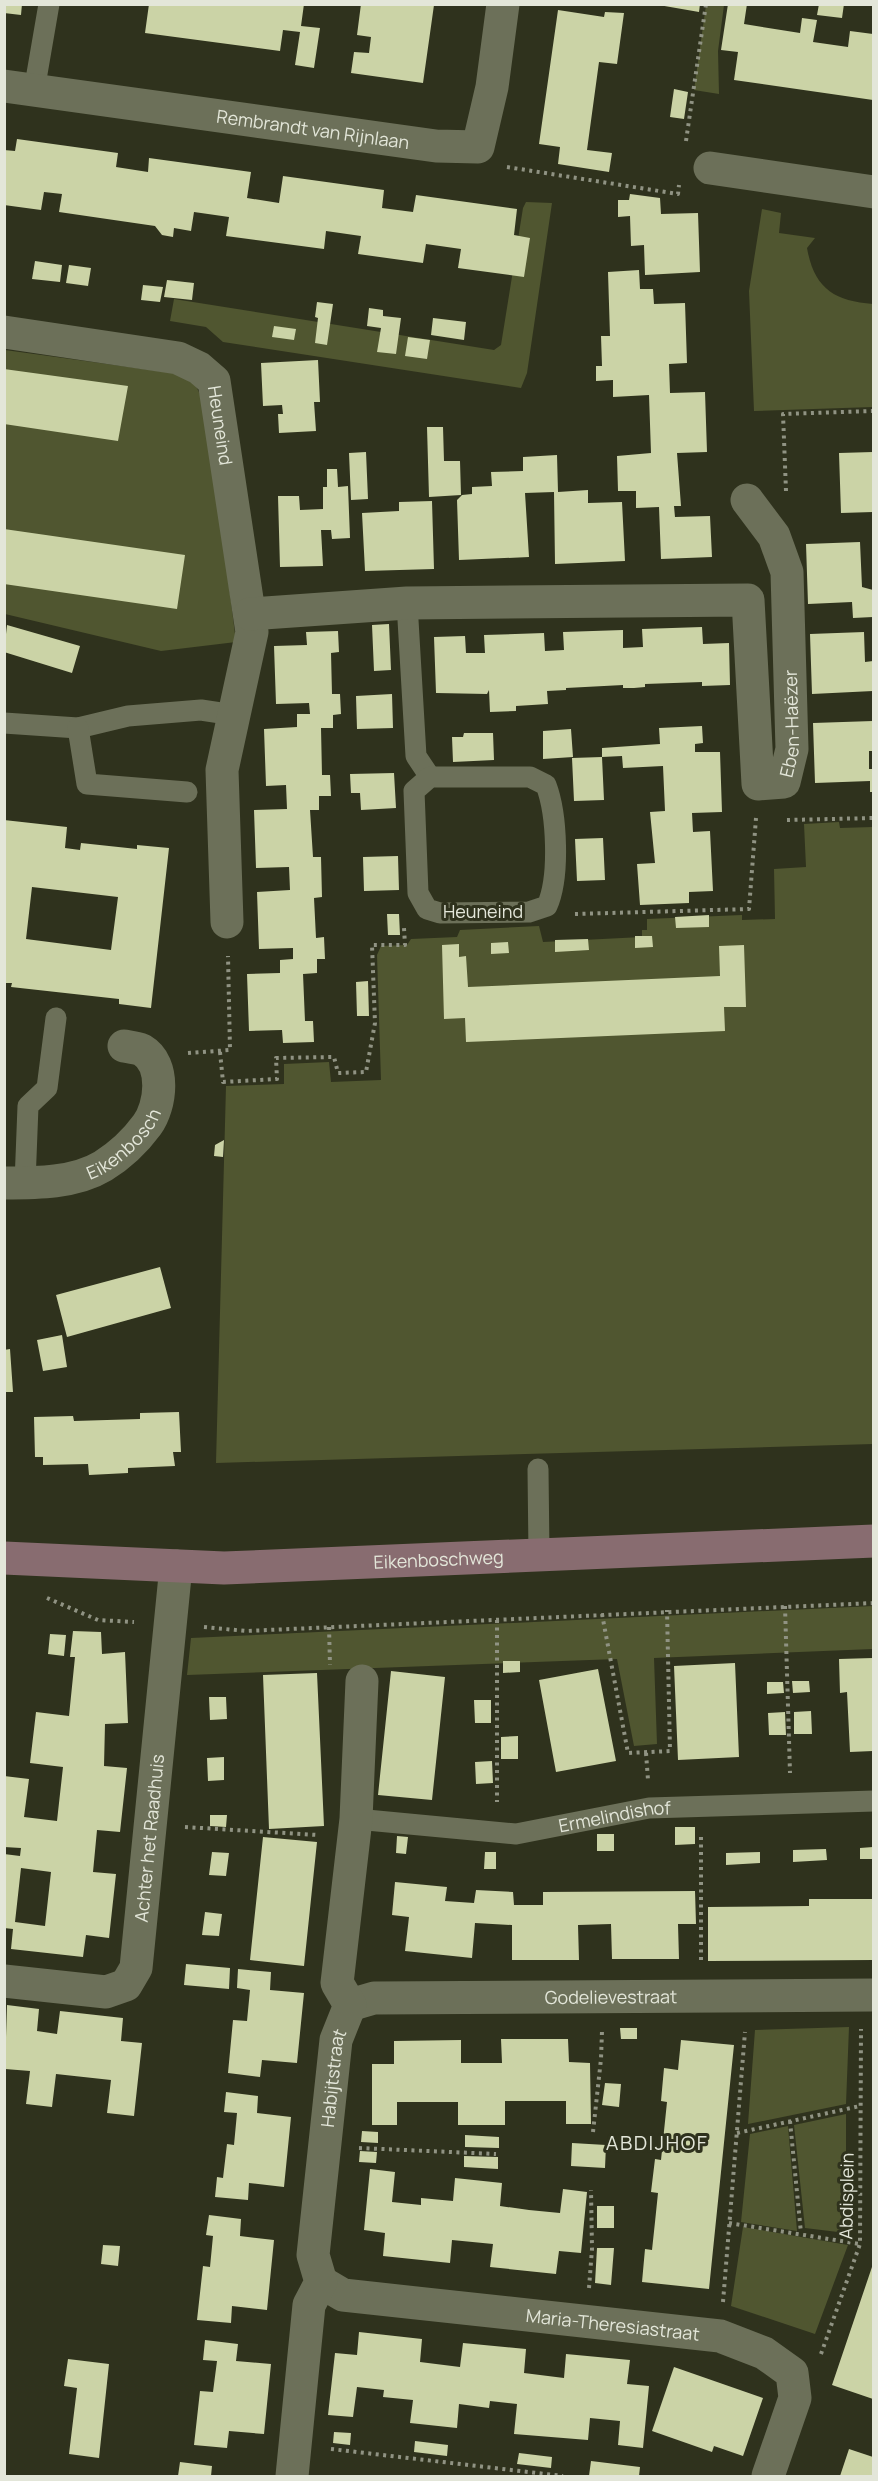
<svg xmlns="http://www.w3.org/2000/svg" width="878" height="2481" font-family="Manrope,sans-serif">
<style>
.green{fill:#505630}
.building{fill:#cbd3a6;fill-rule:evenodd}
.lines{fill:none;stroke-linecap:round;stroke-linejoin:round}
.path{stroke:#909383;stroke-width:4;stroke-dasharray:3 4.5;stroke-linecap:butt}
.lane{stroke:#6c7059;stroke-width:21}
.street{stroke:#6c7059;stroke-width:33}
.secondary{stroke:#886c70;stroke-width:33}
.labels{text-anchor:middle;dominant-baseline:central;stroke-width:6;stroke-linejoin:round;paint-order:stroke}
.street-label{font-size:18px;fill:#e3e6d9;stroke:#2f321d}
.neighbourhood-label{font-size:20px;letter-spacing:1.5px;fill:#e3e6d9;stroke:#2f321d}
</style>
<rect width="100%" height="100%" fill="#2f321d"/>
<path class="green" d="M706,5H724L718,51L719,94L694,90Z
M526,202L552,203L527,373L521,388L223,342L206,327L170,321L174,299L494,350L501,345L523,208Z
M762,209L781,213L779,233L815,238L807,248C814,288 834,301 873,304V407L754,411L749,291Z
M5,350L180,374L196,386L207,409L236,642L161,651L5,614Z
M839,822L840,828L873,827V1444L216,1463L226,1086L284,1084V1064L329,1062L331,1082L381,1080L377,955L381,946L407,945L411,939L457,937L460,930L539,926L543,942L642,937V930H647V919L742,915V920L775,919L774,869L806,867L804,824Z
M873,1606V1649L654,1658L657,1744L634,1746L617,1659L187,1675L191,1638Z
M849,2027L846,2104L748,2124L755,2030Z
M846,2114V2233L805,2228L794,2125Z
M788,2126L797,2231L741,2222L750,2134Z
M743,2227L848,2245L815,2334L731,2306Z"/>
<path class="building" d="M4,4H22L21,15L4,13Z
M149,4H304L301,26L320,28L314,68L295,65L300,32L283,30L280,51L145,33Z
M361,4L434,5L423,83L351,73L354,52L369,53L371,37L357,35Z
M653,4H700L699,12Z
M728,4H747L744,24L800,33L802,18L817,20L813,42L848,47L850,31L873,34V100L734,80L738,52L721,50Z
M819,4H844L842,18L817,15Z
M558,10L604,17L605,12L624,13L617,64L599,62L587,150L612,153L609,172L558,164L560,147L539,144Z
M674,89L688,92L684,119L670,117Z
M17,139L118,153L116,167L148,172L149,158L251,172L247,198L279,203L283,176L384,190L382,208L413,212L416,195L517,209L514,235L530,238L524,277L458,268L461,249L426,244L423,263L358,254L361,236L326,231L324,249L226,236L229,217L194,212L191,231L174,228L173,237L162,235L155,226L59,212L62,194L44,192L41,210L4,205V150L15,151Z
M630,194L660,198L661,214L698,213L700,272L645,275L644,245L631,246L630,216L618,217V200H629Z
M35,261L62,265L60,282L32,279Z
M69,265L91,268L88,286L66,283Z
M639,270L640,289H653L654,304L685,303L687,363L669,364L670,393L705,392L707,452L677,453L681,506H674L675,517L710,516L712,557L661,559L659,507L636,508V491H618L617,456L651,453L649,395L613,397V380L596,381V366H602L601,336H610L608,272Z
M167,280L194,283L192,300L164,297Z
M143,285L163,287L160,302L141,300Z
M317,302L333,304L327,345L315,343L318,318L315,317Z
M369,308L383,310V316L401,318L396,354L377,352L381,328L367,326Z
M433,318L466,322L464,340L431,335Z
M274,326L296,329L294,340L272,337Z
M408,337L430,340L427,359L405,356Z
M318,360L320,402H314L316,431L279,433L278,414H283L282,405L263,406L261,363Z
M4,369L128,386L118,441L4,424Z
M427,427H443L444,461H460L461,495L429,497Z
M366,452L368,499L351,500L349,453Z
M873,452V512L841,513L839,453Z
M557,455L558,492L588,490V503L622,502L625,561L555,564L554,492L525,493L529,557L459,560L457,500L462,495L472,494V487L492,486L491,472L523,471V457Z
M327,469H337L338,487L348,486L350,538L332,539L331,530H321L323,566L280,567L278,496H299L300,510L323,509V487H327Z
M432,501L434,569L365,571L362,513L399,511V502Z
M4,529L185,555L177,609L4,584Z
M860,542L862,587L873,590V617L853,618L852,602L808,604L806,544Z
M389,624L391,670L374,671L372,625Z
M7,625L80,646L72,673L4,652Z
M702,627L703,644L729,643L730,685L702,686V682L645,684V687L634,688H623V685L566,688V690L547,691L548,704L516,706V711L490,712L489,690L487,694L436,693L434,637L465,636L466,653H485L484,635L544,633L545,651L564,650L563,632L623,630V648L643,647L642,629Z
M338,631L339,652L331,653L332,694H340L341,714L333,715V728H321L322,775H330L331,796H319V810H310L313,857H321L322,897L314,898L316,938L324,937L325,959H317V973L303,974L305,1021H313L314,1042L283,1043L282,1030L249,1031L247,974L280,973V960L293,959V948L259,949L257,892L290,890L289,867L256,868L254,810L287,809L286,785L266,786L264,729L297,727V714H310L309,703L276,704L274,646L307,645L306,632Z
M864,632L865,662L873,661V691L812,694L810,634Z
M392,694L393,728L357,729L356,696Z
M873,721V751H869V769H873V792H870V781L815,783L813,723Z
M702,726L703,743L695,744V752H720L722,812L692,813L693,832L710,831L713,891L689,892V903L640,905L637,864L655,863L650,812L665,811L663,766L623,768L622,756L602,757L604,800L574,801L572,758L602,757V748L660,744L659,728Z
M571,729L573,757L543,759V731Z
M464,733H493L494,760L453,762L452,737H463Z
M394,773L396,808L361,810L360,793H351L350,774Z
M4,820L67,827L65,848L80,850L81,843L137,849V845L169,848L151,1008L119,1004V999L11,987L12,983H4ZM32,887L118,897L111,950L26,939Z
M603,838L605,880L577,881L575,839Z
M398,856L399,890L364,891L363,857Z
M387,914H399L400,935H388Z
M709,915V927L676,928L675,917Z
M635,936H652L653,947L635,948Z
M588,939L589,950L555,952V940Z
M508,942L509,953L491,954V943Z
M459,944V957L466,956L468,987L720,976L719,946L744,945L746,1007H724L725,1031L466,1042L465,1018L444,1019L442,945Z
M368,981L369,1016H357L356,982Z
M224,1140L223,1157L214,1156L215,1145Z
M160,1267L171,1308L67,1337L56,1295Z
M62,1335L67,1367L43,1371L37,1340Z
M10,1349L13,1392H4V1350Z
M179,1412L181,1452H173L175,1466L128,1468V1473L89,1475L88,1464L43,1465V1457H35L34,1417L73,1416L74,1421L140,1419V1413Z
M73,1631L101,1632L102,1654L125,1652L128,1723L105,1724L104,1766L127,1768L120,1832L97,1830L93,1872L116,1874L109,1938L86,1935L83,1957L11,1949L13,1929L4,1928V1854L20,1856L21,1848L4,1847V1776L29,1779L24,1817L57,1821L63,1767L30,1763L36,1712L69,1716L75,1657H70ZM21,1868L51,1872L45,1926L15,1922Z
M50,1634L66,1635L64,1656L48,1654Z
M873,1658V1751L850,1752L847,1692L840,1693L839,1659Z
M503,1661H520V1672L503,1673Z
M735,1663L739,1757L678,1760L674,1666Z
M598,1669L616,1761L556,1772L539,1680Z
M391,1671L445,1677L432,1800L378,1795Z
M317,1673L324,1826L269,1829L263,1675Z
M792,1681H809L810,1692L793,1693Z
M767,1682H783L784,1693L767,1694Z
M209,1697H226L227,1719L210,1720Z
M474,1700H491V1723H475Z
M811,1711L812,1734H794V1712Z
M785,1712L786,1735H769L768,1713Z
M518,1736V1759H501V1737Z
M224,1757V1780L208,1781L207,1758Z
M492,1761L493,1783L476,1784L475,1762Z
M210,1815H227L226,1827L210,1826Z
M675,1827H695V1844L675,1845Z
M597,1834H614V1851H597Z
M397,1836L408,1837L406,1854L396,1853Z
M263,1837L317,1842L304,1966L250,1960Z
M873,1847V1859H860V1848Z
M826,1849L827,1860L793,1862V1850Z
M212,1852L229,1853L226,1876L209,1875Z
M485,1852H496V1869H484Z
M760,1852V1863L726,1865V1853Z
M395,1882L447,1887L445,1901L474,1903L476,1890L513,1892L514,1905H543V1892L695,1891L696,1924H678L679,1959H612L611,1924L578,1925L579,1960H512V1925L475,1923L472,1958L405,1951L409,1917L392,1915Z
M809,1899H873V1960L708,1961V1907L809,1906Z
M205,1912L222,1914L219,1936L202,1935Z
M186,1964L230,1968L229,1989L184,1985Z
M238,1969L271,1972L270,1990L304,1993L297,2063L262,2060L260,2077L228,2073L233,2020L247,2021L250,1990L237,1988Z
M7,2005L39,2009L37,2031L57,2034L60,2011L123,2018L121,2041L142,2043L134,2116L107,2113L111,2080L56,2074L52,2107L26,2104L30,2071L5,2069Z
M620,2028H637V2039H621Z
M501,2039H568L569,2062L590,2063L591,2124H566V2101H505V2125H458V2102H397V2125H372V2064H394V2041L461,2040V2063H502Z
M681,2040L734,2045L709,2289L642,2282L645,2249L652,2250L655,2222L658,2193L651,2192L655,2159L661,2160L667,2102L661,2101L664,2068L678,2070Z
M605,2083L621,2084L619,2107L602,2105Z
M226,2092L258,2096L257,2113L291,2117L284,2187L249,2183L248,2200L215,2197L217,2177L223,2178L227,2144L234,2145L237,2113L224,2112Z
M362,2131L378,2132V2143L361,2142Z
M465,2135L499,2137V2148L465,2147Z
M572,2143L606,2145L605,2168L571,2166Z
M360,2151L377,2152L376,2163L359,2162Z
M464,2156L498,2157V2169L464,2167Z
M370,2169L395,2172L392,2202L421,2205V2198L453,2201L455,2178L502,2183L500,2206L529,2210L560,2213L563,2189L587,2192L581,2253L559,2251L556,2274L490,2267L493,2244L452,2240L450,2263L383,2256L385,2233L364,2230Z
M597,2206H614V2228H597Z
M209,2215L241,2219L240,2236L274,2240L267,2310L232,2306L231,2323L197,2320L203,2266L210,2267L213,2236L206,2235Z
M103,2245L120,2246L118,2266L101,2264Z
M597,2248H614L611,2285L595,2283Z
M873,2264V2399L832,2385Z
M359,2332L422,2339L420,2362L460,2367L463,2343L526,2349L524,2373L564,2378L566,2354L630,2360L627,2384L649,2386L643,2448L618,2445L620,2421L590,2418L588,2440L514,2434L517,2404L490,2401L489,2408L459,2404L457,2428L410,2423L413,2400L383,2397L384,2390L357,2387L353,2417L328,2415L335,2353L357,2355Z
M205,2340L238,2344L236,2361L271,2364L264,2434L229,2431L227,2448L194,2445L200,2391L213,2392L217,2361L203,2360Z
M68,2359L109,2364L99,2458L69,2454L77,2388L64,2386Z
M674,2367L763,2398L743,2456L714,2446L712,2452L652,2431Z
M334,2432L351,2433L350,2445L333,2443Z
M415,2441L448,2445L447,2456L414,2452Z
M849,2449L873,2457V2476H840Z
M519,2453L552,2457L551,2468L517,2464Z
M591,2461L640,2467L639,2476H589Z
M180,2462L212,2466L211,2476H178Z"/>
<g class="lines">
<path class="path" d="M686,141L706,4
M507,167L678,194L679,185
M786,491L783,414L874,411
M787,820L874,818
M575,914L749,909L756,818
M220,1052L223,1082L277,1079L276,1058L334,1057L338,1073L366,1072L375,1023L372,945H405L404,928
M188,1053L230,1050L228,956
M47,1598L98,1620L134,1622
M785,1606L790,1773
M602,1614L628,1753L670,1751L667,1610
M497,1620V1802
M204,1627L246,1631L874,1603
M329,1627L330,1665
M646,1753L648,1780
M185,1827L318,1835
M701,1960V1835
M790,2121L801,2233
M593,2132L601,2059L602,2031
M737,2133L860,2106
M359,2148L496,2154
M729,2223L860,2244
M589,2288L592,2249L591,2190
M723,2302L745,2032
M821,2354L860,2244L861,2029
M331,2449L563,2476"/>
<g class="lane">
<path d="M34,91L49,4"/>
<path d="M407,603L416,756L430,777"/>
<path d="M4,723L78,728L128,716L201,710L234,715"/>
<path d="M78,728L87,784L187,792"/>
<path d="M430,777H530L546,785C557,814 560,877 547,906L529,912L440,913L427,909L418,893L414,791Z"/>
<path d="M25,1183L28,1106L47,1088L56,1018"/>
<path d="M538,1469L539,1554"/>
<path id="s1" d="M356,1819L516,1834L649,1808L874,1801"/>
</g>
<g class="street">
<path id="s2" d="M4,86L436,146L478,147L492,87L503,4"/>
<path d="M710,168L874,192"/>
<path id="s3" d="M4,332L178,358L199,368L214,381L252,632L222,770L227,922"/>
<path id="s4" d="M250,614L407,603L748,600L758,784L784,782L792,749L787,572L774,536L747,500"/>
<path id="s5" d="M4,1183C37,1183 75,1183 103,1166C119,1156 136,1140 147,1125C161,1106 166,1064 142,1050C137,1048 129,1047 124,1046"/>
<path id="s6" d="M4,1981L106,1992L126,1985L136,1968L176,1566"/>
<path id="s7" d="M350,2005L374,1998L874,1995"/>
<path id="s8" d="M321,2282L343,2295L720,2336L764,2353L792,2373L795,2398L768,2476"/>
<path id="s9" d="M292,2476L309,2305L321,2282L313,2255L336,2040L350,2005L337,1983L356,1819L362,1681"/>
</g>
<path class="secondary" id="s10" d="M4,1558L224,1568L874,1541"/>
</g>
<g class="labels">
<g class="street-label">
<text stroke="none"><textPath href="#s2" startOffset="312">Rembrandt van Rijnlaan</textPath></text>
<text stroke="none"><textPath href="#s3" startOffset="264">Heuneind</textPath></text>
<text stroke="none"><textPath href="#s4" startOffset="768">Eben-Haëzer</textPath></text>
<text x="483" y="911">Heuneind</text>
<text stroke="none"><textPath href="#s5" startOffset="132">Eikenbosch</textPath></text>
<text stroke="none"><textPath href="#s10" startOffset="435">Eikenboschweg</textPath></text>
<text stroke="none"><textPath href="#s1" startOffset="261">Ermelindishof</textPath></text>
<text stroke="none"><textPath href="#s6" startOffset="274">Achter het Raadhuis</textPath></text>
<text stroke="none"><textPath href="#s7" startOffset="262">Godelievestraat</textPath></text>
<text stroke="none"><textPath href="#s9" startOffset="404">Habijtstraat</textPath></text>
<text transform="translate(846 2196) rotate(-89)">Abdisplein</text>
<text stroke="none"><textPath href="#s8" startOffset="297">Maria-Theresiastraat</textPath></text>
</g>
<g class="neighbourhood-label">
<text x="657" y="2142">ABDIJHOF</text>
</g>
</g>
<rect width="878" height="2481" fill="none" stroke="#e3e6d9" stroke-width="12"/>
</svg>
